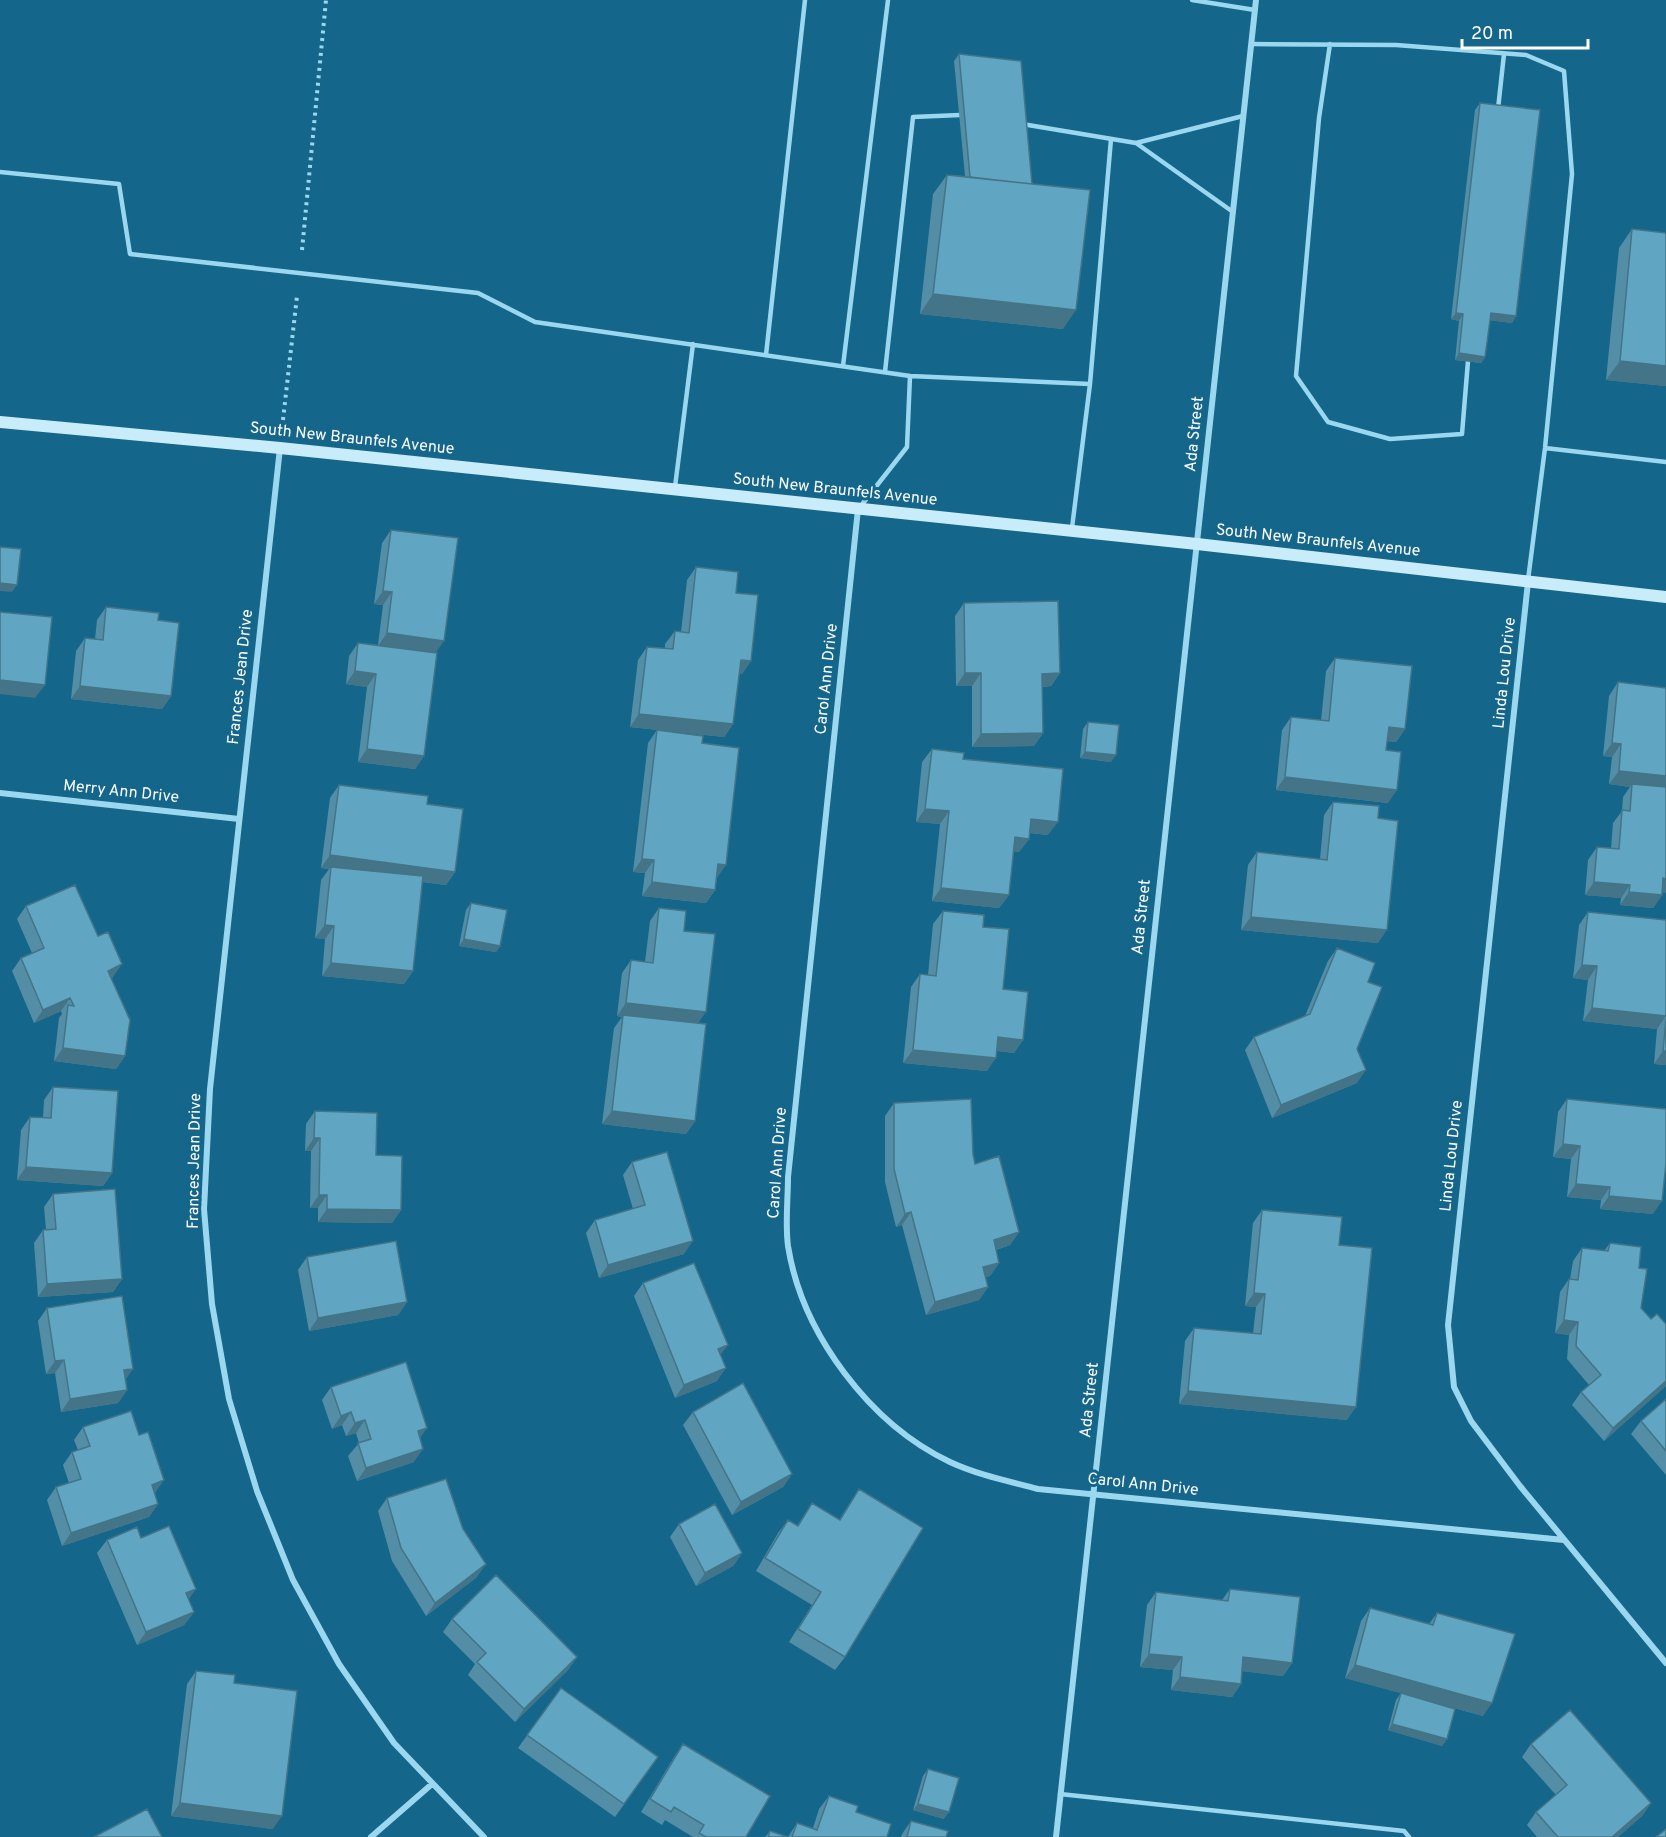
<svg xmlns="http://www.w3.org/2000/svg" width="1666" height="1837" font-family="Overpass,sans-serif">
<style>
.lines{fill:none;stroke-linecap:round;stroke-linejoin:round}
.path{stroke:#9bd8f0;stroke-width:4;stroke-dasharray:3 4.5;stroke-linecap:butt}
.lane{stroke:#9bd8f0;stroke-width:4.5}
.street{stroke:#9bd8f0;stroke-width:6}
.secondary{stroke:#c9ecfb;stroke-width:12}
.wall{fill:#538ea6}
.shaded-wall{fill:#437487}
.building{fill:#60a5c1;stroke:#437487;stroke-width:1.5}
.labels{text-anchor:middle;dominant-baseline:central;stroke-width:6;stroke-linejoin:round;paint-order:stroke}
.street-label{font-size:16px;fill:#fff;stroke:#14668a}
</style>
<rect width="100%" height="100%" fill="#14668a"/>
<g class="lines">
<path class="path" d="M302,250L326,0
M283,420L297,296"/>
<path class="lane" d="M1192,0L1255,10
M1251,44L1396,45L1526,55L1564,71L1572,174L1545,448L1528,580
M1330,44L1319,118L1296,376L1328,422L1390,439L1462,434L1468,361
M1498,109L1504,54
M1022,124L1136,143L1243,116
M1136,143L1233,212
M0,172L119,184L130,254L478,293L535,322L910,376L907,447L860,507
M766,355L805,0
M843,366L888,0
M885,372L913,117L960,115
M910,376L1090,384
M1545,448L1666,462
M675,487L693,344
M1072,528L1090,384L1111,139
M1060,1794L1404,1831L1409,1837"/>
<path class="street" d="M280,448L210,1089L204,1209L212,1304L229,1399L257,1491L293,1580L339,1664L394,1743L484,1837
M858,509L788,1177C788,1199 785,1224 788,1246C802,1334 870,1424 950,1462C978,1475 1008,1481 1038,1489L1564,1540
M1528,582L1448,1325L1454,1387L1471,1421L1520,1486L1666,1663
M0,793L239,819
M371,1837L432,1784
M1056,1837L1256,0"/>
<path class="secondary" d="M0,422L280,448L1197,544L1666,597"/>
</g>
<path class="wall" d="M959,54L1032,184L1063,329L920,314L933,194L947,175L965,176L954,61Z
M1480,103L1516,316L1512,323L1490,320L1485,357L1481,363L1455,360L1459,321L1451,319L1475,110Z
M1632,229L1666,233V386L1606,380L1619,248Z
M391,530L436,653L424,756L415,769L358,762L367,687L346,684L349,656L358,643L378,645L383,605L374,604L382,543Z
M696,567L736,593L751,661L742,674L739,673L733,724L724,737L630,727L638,660L647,647L665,649V644L675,631L681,632L687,580Z
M964,603L1060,673L1051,686L1042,687L1043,733L1034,746L972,747V686H956L955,616Z
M106,607L158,620L171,696L162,709L71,699L76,651L85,638L95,639L97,620Z
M1335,658L1405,729L1396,742L1387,741L1386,750L1388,803L1276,790L1282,730L1291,717L1321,721L1326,671Z
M1618,682L1662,892V895L1653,908L1620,905L1621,898L1585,895L1588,860L1597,847L1611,848L1613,823L1622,811L1623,797L1630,787L1609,784L1612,757L1603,756L1609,696Z
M1088,722L1111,762L1080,758L1083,729Z
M657,730L702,743L717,878L715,890L706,903L642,896L645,873L633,872L648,743Z
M932,749L963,759L1048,835L1029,833V839L1019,852L1013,851L1009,895L999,908L932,901L940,824L916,822L922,762Z
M339,785L427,804L455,872L446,885L422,882L413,971L404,984L322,976L325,939L315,938L321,880L329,869L321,868L330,798Z
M1333,802L1378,818V943L1241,930L1248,865L1257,852L1320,859L1324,815Z
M471,903L500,946L496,952L459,946L466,910Z
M26,906L113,977L112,978L125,1056L116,1069L54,1061L59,1018L62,1014L61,1011L34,1023L12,971L21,958L32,953L17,919Z
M659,908L684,931L698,1023L695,1121L686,1134L602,1124L614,1028L622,1017L617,1016L622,973L631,960L645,962L650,921Z
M943,911L983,927L1003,989L1023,1040L1014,1053L997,1051L987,1071L903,1063L911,987L920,974L928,975L933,924Z
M1588,912L1666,920V1065L1654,1064L1657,1029L1583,1021L1588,980L1573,978L1579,925Z
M1337,948L1368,982L1357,1049V1083L1272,1118L1245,1050L1254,1037L1305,1016L1328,961Z
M53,1087L112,1173L103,1186L17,1180L21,1130L30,1117L43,1118L44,1100Z
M1567,1099L1653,1214L1600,1209L1601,1200L1567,1197L1571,1159L1553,1157L1558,1112Z
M894,1103L973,1154L975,1164L1019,1232L1010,1245L996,1250L999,1263L990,1276L985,1277L988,1287L979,1300L926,1315L902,1225L896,1227L885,1182V1116Z
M315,1111L376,1155L401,1210L392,1223L318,1222V1208H310L311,1151H305L306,1124Z
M632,1162L684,1254L599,1278L586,1233L595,1220L633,1209L623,1175Z
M53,1194L122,1279L113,1292L38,1297L34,1243L43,1230H46L44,1207Z
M1262,1210L1339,1245L1347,1420L1179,1404L1185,1341L1194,1328L1253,1333L1256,1307L1245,1306L1253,1223Z
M1610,1243L1639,1268L1641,1308L1651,1319L1666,1324V1386L1604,1441L1572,1405L1581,1392L1589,1385L1567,1359L1569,1335L1555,1333L1560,1292L1569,1279H1570L1573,1261L1582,1248L1604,1251Z
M307,1257L407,1302L398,1315L309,1331L298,1270Z
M643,1283L721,1355L717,1381L675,1398L634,1296Z
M47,1308L126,1379L127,1390L118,1403L61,1412L55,1373L46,1374L38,1321Z
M331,1387L414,1462L357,1481L348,1456L359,1443L356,1433L346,1436L342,1425L332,1429L322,1400Z
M1666,1399V1475L1631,1434L1641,1421Z
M693,1412L792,1474L783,1487L732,1515L683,1425Z
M83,1427L154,1493L158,1504L149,1517L62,1546L47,1500L56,1487L69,1483L63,1465L72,1452L78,1450L74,1440Z
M859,1489L845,1657L835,1670L789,1642L812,1605L756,1571L778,1533L788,1520L797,1526L812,1503L839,1520Z
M387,1498L477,1577L426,1616L392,1561L378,1511Z
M679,1524L742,1553L733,1566L696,1586L670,1537Z
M141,1538L188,1599L194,1612L184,1625L137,1645L97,1553L107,1540Z
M1230,1589L1292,1663L1283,1676L1242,1671L1241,1684L1232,1697L1171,1690L1173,1670L1140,1667L1147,1605L1156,1592L1222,1600Z
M1370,1608L1429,1624L1437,1613L1483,1716L1432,1702L1447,1739L1442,1746L1388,1730L1396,1700L1401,1693L1345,1678L1361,1621Z
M452,1619L577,1657L568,1670L515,1722L468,1675L475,1664L443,1632Z
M196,1671L234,1683L273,1829L171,1816L187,1684Z
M561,1688L658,1757L615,1817L518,1748Z
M683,1744L746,1837H693L665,1820L662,1825L641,1812L674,1757Z
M1531,1744L1651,1803L1642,1816L1618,1837H1537L1527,1825L1536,1812L1556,1795L1522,1757Z
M928,1769L944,1819L913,1810L923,1776Z
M829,1796L856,1812L887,1837H765L770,1831L788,1837L797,1823L813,1828L819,1809Z
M911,1821L946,1837H901L902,1834Z"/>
<path class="shaded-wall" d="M933,294L1076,310L1063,329L920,314Z
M1456,313L1463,314L1459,321L1451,319Z
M1491,313L1516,316L1512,323L1486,320Z
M1459,353L1485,357L1481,363L1455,360Z
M1620,361L1666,366V386L1606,380Z
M0,583L17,585L12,592L0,591Z
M383,591L392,592L383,605L374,604Z
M387,633L444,641L435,654L378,646Z
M741,660L751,661L742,674L732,673Z
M355,671L376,674L367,687L346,684Z
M965,673H981L972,686H956Z
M1060,673L1051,686L1033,687L1042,674Z
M0,680L45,685L35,698L0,694Z
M80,686L171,696L162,709L71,699Z
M639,714L733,724L724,737L630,727Z
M1389,727L1405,729L1396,742L1380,740Z
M1043,733L1034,746L972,747L981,734Z
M1612,743L1621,744L1612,757L1603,756Z
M367,749L424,756L415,769L358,762Z
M1085,752L1116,755L1111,762L1080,758Z
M1619,771L1666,776V790L1632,784L1630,787L1609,784Z
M1285,777L1397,790L1388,803L1276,790Z
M925,809L949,811L940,824L916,822Z
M1031,819L1058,822L1048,835L1022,832Z
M1015,837L1029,839L1019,852L1006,850Z
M330,855L455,872L446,885L330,869L331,867L329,869L321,868Z
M642,859L654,860L645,873L633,872Z
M718,864L726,865L717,878L709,877Z
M1663,878L1666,879V893L1654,891Z
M652,882L715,890L706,903L642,896Z
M1594,882L1630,885L1621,898L1585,895Z
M941,888L1009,895L999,908L932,901Z
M1629,892L1662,895L1653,908L1620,905Z
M1251,917L1387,930L1378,943L1241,930Z
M325,925L334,926L325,939L315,938Z
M464,939L500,946L496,952L459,946Z
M331,963L413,971L404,984L322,976Z
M122,964L113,977L99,984L108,971Z
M1582,965L1597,966L1588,980L1573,978Z
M70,998L61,1011L34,1023L43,1010Z
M626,1003L706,1012L697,1025L623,1015L622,1017L617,1016Z
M1592,1008L1666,1016L1657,1029L1583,1021Z
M998,1037L1023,1040L1014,1053L989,1050Z
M63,1048L125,1056L116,1069L54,1061Z
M913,1050L996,1058L987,1071L903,1063Z
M1663,1051H1666V1065L1654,1064Z
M1366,1070L1357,1083L1272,1118L1281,1105Z
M612,1111L695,1121L686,1134L602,1124Z
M314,1138H320L311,1151H305Z
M1563,1144L1580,1146L1571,1159L1553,1157Z
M26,1167L112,1173L103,1186L17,1180Z
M1576,1184L1610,1187L1601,1200L1567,1197Z
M319,1195H327L318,1208H310Z
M1609,1196L1662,1201L1653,1214L1600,1209Z
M327,1209L401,1210L392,1223L318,1222Z
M911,1212L902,1225L896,1227L905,1214Z
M1019,1232L1010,1245L985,1253L994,1240Z
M693,1241L684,1254L599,1278L608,1265Z
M999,1263L990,1276L974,1280L983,1267Z
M122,1279L113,1292L38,1297L47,1284Z
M988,1287L979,1300L926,1315L935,1302Z
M1254,1293L1265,1294L1256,1307L1245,1306Z
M407,1302L398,1315L309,1331L318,1318Z
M1564,1320L1578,1322L1569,1335L1555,1333Z
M728,1345L718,1358V1349Z
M64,1360L55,1373L46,1374L55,1361Z
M726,1368L717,1381L675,1398L684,1385Z
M133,1369L124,1382V1370Z
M1666,1381V1386L1604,1441L1613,1428Z
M127,1390L118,1403L61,1412L70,1399Z
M1188,1391L1356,1407L1347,1420L1179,1404Z
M351,1412L342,1425L332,1429L341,1416Z
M365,1420L356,1433L346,1436L355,1423Z
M427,1428L418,1441V1431Z
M423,1449L414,1462L357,1481L366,1468Z
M792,1474L783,1487L732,1515L741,1502Z
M164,1480L155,1493L152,1485Z
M158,1504L149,1517L62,1546L71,1533Z
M742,1553L733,1566L696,1586L705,1573Z
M486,1564L477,1577L426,1616L435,1603Z
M196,1589L187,1602L186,1593Z
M194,1612L184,1625L137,1645L146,1632Z
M1149,1654L1182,1657L1173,1670L1140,1667Z
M577,1657L568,1670L515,1722L524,1709Z
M1243,1657L1292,1663L1283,1676L1234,1670Z
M1355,1665L1492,1703L1483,1716L1345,1678Z
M1180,1677L1241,1684L1232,1697L1171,1690Z
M1392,1724L1447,1739L1442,1746L1388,1730Z
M180,1803L282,1816L273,1829L171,1816Z
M1651,1803L1642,1816L1618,1837H1612Z
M918,1804L949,1812L944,1819L913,1810Z"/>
<path class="building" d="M959,54L1021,61L1032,184L970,177Z
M1480,103L1540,110L1516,316L1491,313L1485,357L1459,353L1463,314L1456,313Z
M947,175L1090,190L1076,310L933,294Z
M1632,229L1666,233V366L1620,361Z
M391,530L458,538L444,641L387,633L392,592L383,591Z
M0,547L21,549L17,585L0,583Z
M696,567L738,572L736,593L758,595L751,661L741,660L733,724L639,714L647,647L673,649L675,631L689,633Z
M1058,601L1060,673L1042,674L1043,733L981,734V673H965L964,603Z
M106,607L159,613L158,620L179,623L171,696L80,686L85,638L103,640Z
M0,612L52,617L45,685L0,680Z
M358,643L437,653L424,756L367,749L376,674L355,671Z
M1335,658L1412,666L1405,729L1389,727L1386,750L1401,752L1397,790L1285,777L1291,717L1329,721Z
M1618,682L1666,688V776L1619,771L1621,744L1612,743Z
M1088,722L1119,725L1116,755L1085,752Z
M657,730L703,736L702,743L739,748L726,865L718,864L715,890L652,882L654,860L642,859Z
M932,749L964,753L963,759L1063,769L1058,822L1031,819L1029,839L1015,837L1009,895L941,888L949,811L925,809Z
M1632,784L1666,787V879L1663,878L1662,895L1629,892L1630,885L1594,882L1597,847L1619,849L1622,810L1630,811Z
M339,785L428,796L427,804L463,809L455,872L330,855Z
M1333,802L1379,806L1378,818L1398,821L1387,930L1251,917L1257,852L1327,860Z
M331,867L423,876L413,971L331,963L334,926L325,925Z
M75,885L98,936L108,932L122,964L108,971L130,1020L125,1056L63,1048L68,1005L74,1006L70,998L43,1010L21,958L44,948L26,906Z
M471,903L507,910L500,946L464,939Z
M659,908L686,911L684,931L715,934L706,1012L626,1003L631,960L653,963Z
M943,911L984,915L983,927L1009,929L1003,989L1028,992L1023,1040L998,1037L996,1058L913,1050L920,974L936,976Z
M1588,912L1666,920V1016L1592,1008L1597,966L1582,965Z
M1337,948L1375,963L1368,982L1382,987L1357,1049L1366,1070L1281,1105L1254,1037L1310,1014Z
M623,1015L706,1024L695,1121L612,1111Z
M1666,1019V1051H1663Z
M53,1087L118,1091L112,1173L26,1167L30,1117L51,1118Z
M971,1099L973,1154L975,1164L999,1156L1019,1232L994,1240L999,1263L983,1267L988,1287L935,1302L911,1212L905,1214L894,1169V1103Z
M1567,1099L1666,1109V1163L1662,1201L1609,1196L1610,1187L1576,1184L1580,1146L1563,1144Z
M315,1111L377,1113L376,1155L402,1156L401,1210L327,1209V1195H319L320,1138H314Z
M667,1152L693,1241L608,1265L595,1220L645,1205L632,1162Z
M115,1189L122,1279L47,1284L43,1230L56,1229L53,1194Z
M1262,1210L1342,1217L1339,1245L1372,1248L1356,1407L1188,1391L1194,1328L1261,1334L1265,1294L1254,1293Z
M396,1241L407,1302L318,1318L307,1257Z
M1610,1243L1641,1247L1639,1268L1647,1269L1641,1308L1651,1319L1657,1314L1666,1324V1381L1613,1428L1581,1392L1601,1375L1576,1346L1578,1322L1564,1320L1569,1279L1578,1280L1582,1248L1608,1251Z
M694,1263L728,1345L718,1349L726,1368L684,1385L643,1283Z
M122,1296L133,1369L124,1370L127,1390L70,1399L64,1360L55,1361L47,1308Z
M406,1362L427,1428L418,1431L423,1449L366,1468L358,1443L371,1439L365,1420L355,1423L351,1412L341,1416L331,1387Z
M743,1383L792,1474L741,1502L693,1412Z
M1666,1399V1451L1641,1421Z
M131,1411L139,1435L148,1432L164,1480L152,1485L158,1504L71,1533L56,1487L81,1479L72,1452L90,1446L83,1427Z
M446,1479L463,1529L486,1564L435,1603L401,1548L387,1498Z
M859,1489L923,1528L845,1657L798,1629L821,1592L765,1558L788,1520L798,1526L812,1503L840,1520Z
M715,1504L742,1553L705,1573L679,1524Z
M169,1526L196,1589L186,1593L194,1612L146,1632L107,1540L137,1527L141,1538Z
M496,1575L577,1657L524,1709L477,1662L486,1653L452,1619Z
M1230,1589L1300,1597L1292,1663L1243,1657L1241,1684L1180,1677L1182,1657L1149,1654L1156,1592L1228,1601Z
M1370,1608L1433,1625L1437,1613L1515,1634L1492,1703L1355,1665Z
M196,1671L235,1675L234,1683L297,1691L282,1816L180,1803Z
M561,1688L658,1757L624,1804L527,1735Z
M1401,1693L1455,1709L1447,1739L1392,1724Z
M1570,1710L1651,1803L1612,1837H1558L1536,1812L1567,1785L1531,1744Z
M683,1744L770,1796L746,1837H706L699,1833L704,1825L674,1807L671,1812L650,1799Z
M928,1769L959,1778L949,1812L918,1804Z
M829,1796L858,1806L856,1812L891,1824L887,1837H792L797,1823L817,1830Z
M147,1809L162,1837H94Z
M911,1821L948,1831L946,1837H907Z
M1666,1829V1837H1656Z
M770,1831L788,1837H768Z"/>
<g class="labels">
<g class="street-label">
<text transform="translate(1195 434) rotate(-84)">Ada Street</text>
<text transform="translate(352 439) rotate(6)">South New Braunfels Avenue</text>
<text transform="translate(835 490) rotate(6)">South New Braunfels Avenue</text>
<text transform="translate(1318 541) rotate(6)">South New Braunfels Avenue</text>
<text transform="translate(1505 673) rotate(-84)">Linda Lou Drive</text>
<text transform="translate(241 677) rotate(-84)">Frances Jean Drive</text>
<text transform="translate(827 679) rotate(-84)">Carol Ann Drive</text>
<text transform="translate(121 792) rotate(6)">Merry Ann Drive</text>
<text transform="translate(1142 917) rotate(-84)">Ada Street</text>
<text transform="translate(1452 1156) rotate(-84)">Linda Lou Drive</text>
<text transform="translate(195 1161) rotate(-89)">Frances Jean Drive</text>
<text transform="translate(778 1163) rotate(-86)">Carol Ann Drive</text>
<text transform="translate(1090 1400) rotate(-84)">Ada Street</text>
<text transform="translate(1143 1485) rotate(6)">Carol Ann Drive</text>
</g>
</g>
<path d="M1462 39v9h126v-9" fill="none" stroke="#ffffff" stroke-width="3"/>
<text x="1471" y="39" font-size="18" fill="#ffffff" stroke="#14668a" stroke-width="4.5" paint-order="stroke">20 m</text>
</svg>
